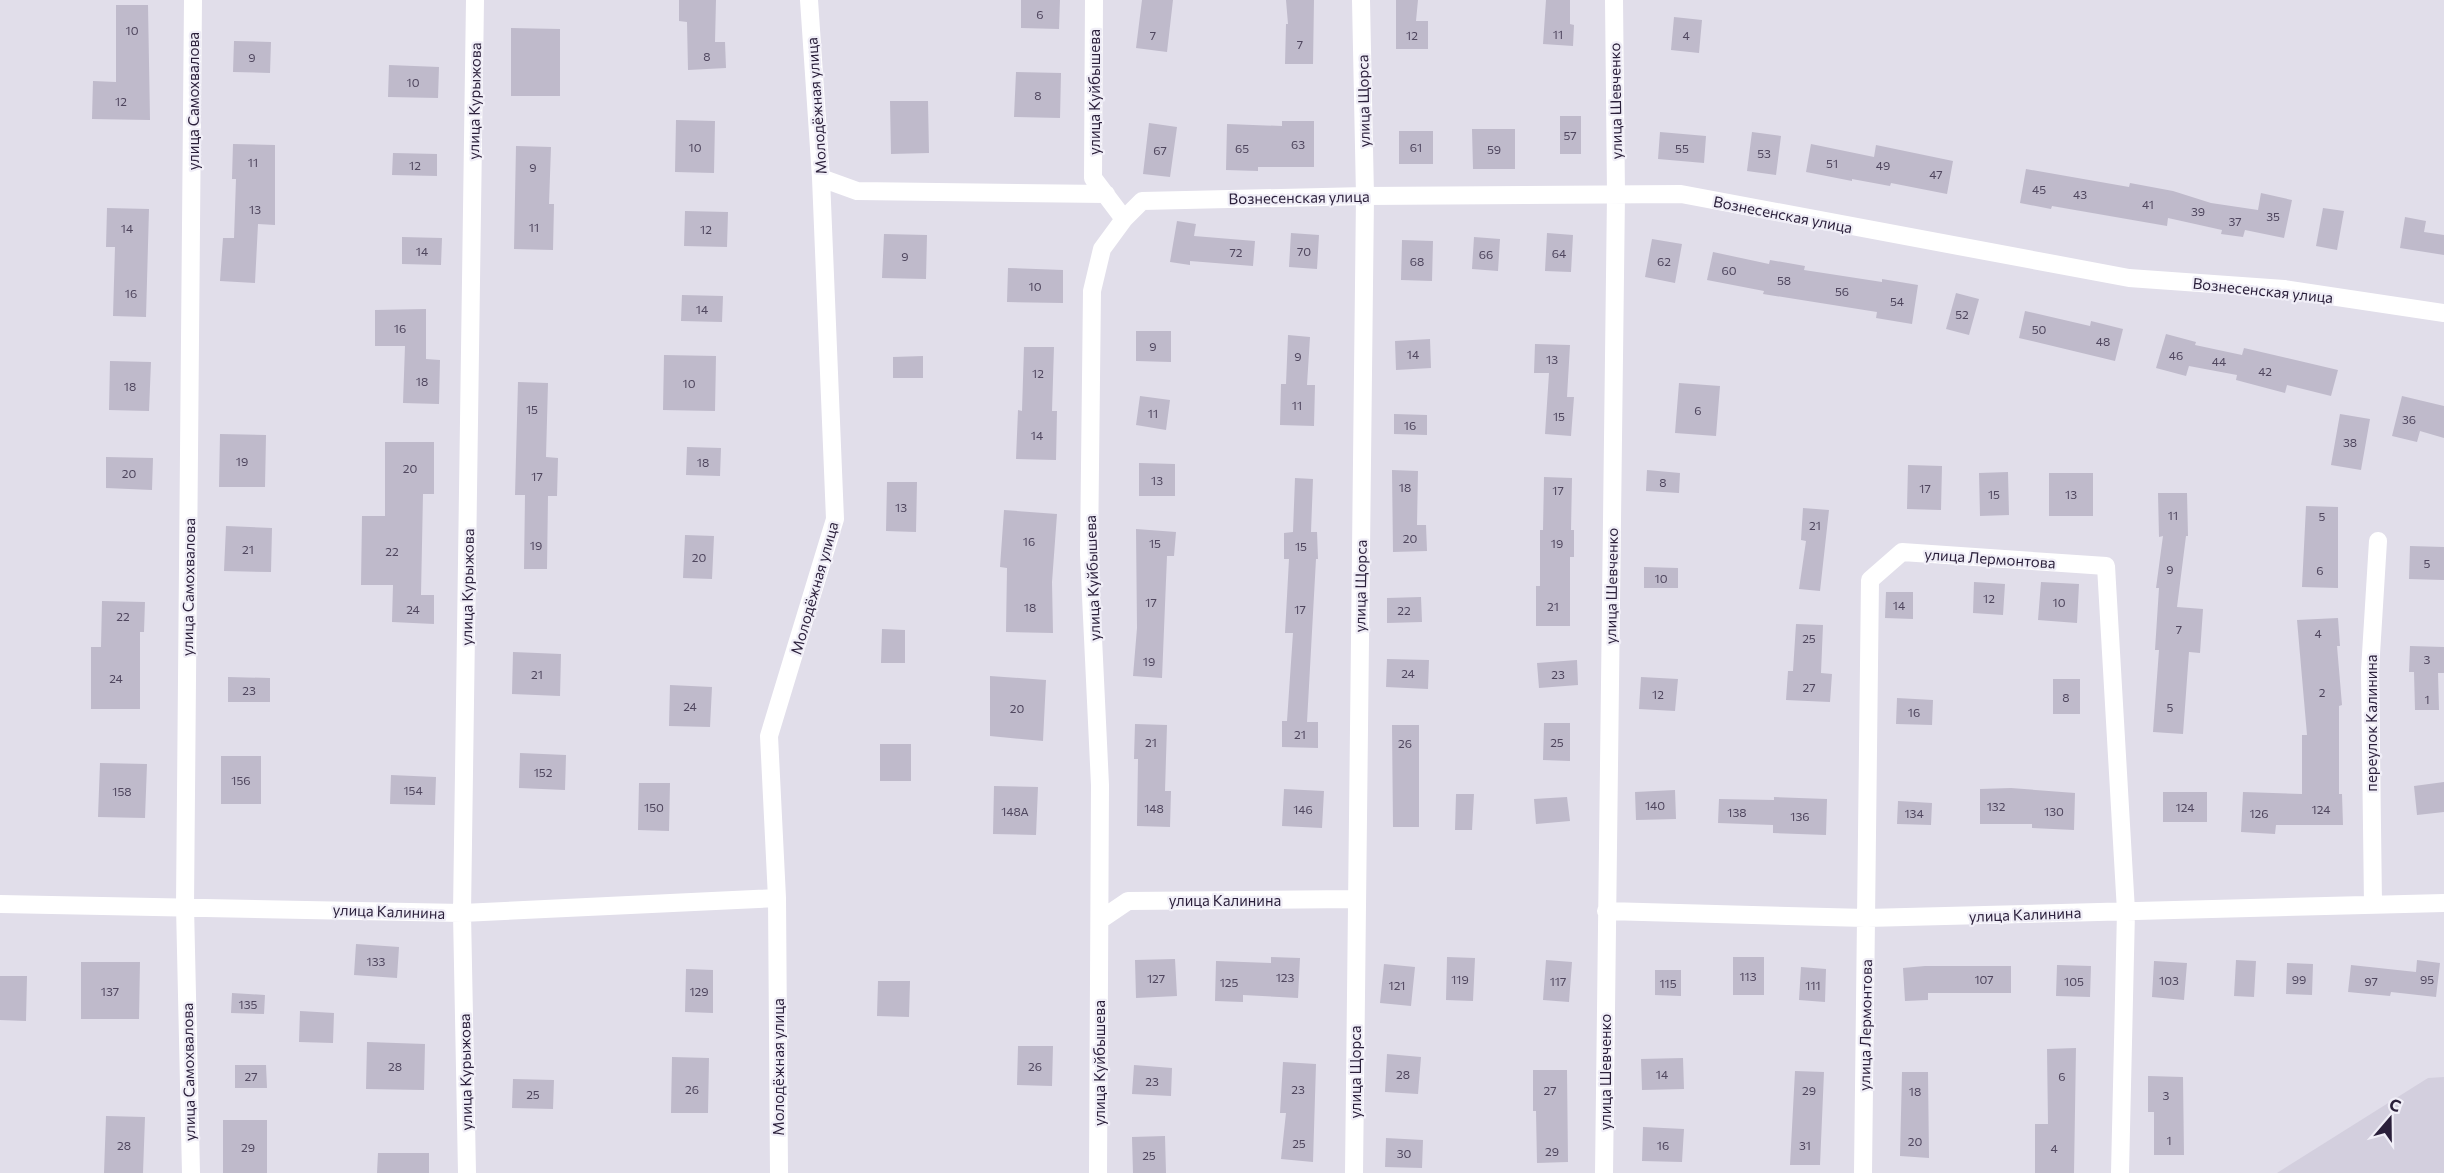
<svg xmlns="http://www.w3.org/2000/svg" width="2444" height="1173" font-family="Commissioner,sans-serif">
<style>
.built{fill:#d3cfde}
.building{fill:#bfbacb}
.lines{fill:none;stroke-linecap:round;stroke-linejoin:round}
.minor{stroke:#fff;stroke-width:18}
.labels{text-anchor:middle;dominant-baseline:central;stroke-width:4.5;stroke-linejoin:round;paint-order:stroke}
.number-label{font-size:12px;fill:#4f465e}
.street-label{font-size:15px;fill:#2a1f3a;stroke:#f0eef7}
</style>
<rect width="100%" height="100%" fill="#e1deea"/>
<path class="built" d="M2444,1077V1173H2277L2428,1078Z"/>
<path class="building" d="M679,0H716L715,42H725L726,68L688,70L687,22L679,21Z
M1021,0H1060L1059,29L1021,28Z
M1142,0H1173L1167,52L1136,48Z
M1286,0H1314L1313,64H1285L1286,24H1288Z
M1396,0H1418L1416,21H1428V49H1396Z
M1546,0H1570V24L1574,25L1573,46L1543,44Z
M116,5H148L150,120L92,119L93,81L116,82Z
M1674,17L1702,20L1699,53L1671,50Z
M511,28L560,29V96H511Z
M234,41L271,42L270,73L233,72Z
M389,65L439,67L438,98L388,97Z
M1016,72L1061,73L1060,118L1014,117Z
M890,101H928L929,153L891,154Z
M1560,116H1581V154H1560Z
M676,120L715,121L714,173L675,172Z
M1282,121H1314V167H1258V171L1226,170L1227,124L1282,126Z
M1149,123L1177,127L1170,177L1143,174Z
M1472,129H1515V169H1473Z
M1399,131H1433V164H1399Z
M1660,132L1706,136L1704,163L1658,159Z
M1752,132L1781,136L1776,175L1747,171Z
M233,144L275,145V225L258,224L255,283L220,281L223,238H234L236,179H232Z
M1811,144L1874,157L1876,145L1953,161L1947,194L1891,183L1890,186L1852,179V181L1806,172Z
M516,146L551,147L549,204H554L553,250L514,249Z
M393,153L437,154V176L392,175Z
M2026,169L2129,187L2130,183L2173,191L2211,203L2258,210L2261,193L2292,200L2284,238L2245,230L2243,237L2221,234L2222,230L2168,218L2167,226L2052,206L2051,209L2020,203Z
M107,208L149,209L146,317L113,316L115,247H106Z
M2323,208L2344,211L2337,250L2316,246Z
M685,211L728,212L727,247L684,246Z
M2405,217L2426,221L2424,232L2444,235V255L2400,248Z
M1177,221L1196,224L1194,236L1255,241L1253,266L1190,261V265L1170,262Z
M1291,233L1319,235L1317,269L1289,267Z
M1547,233L1573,235L1571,272L1545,271Z
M884,234L927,235L926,279L882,278Z
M402,237L442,238L441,265L402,264Z
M1474,237L1500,239L1498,271L1472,269Z
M1652,239L1682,244L1675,283L1645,277Z
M1402,240L1433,241L1432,281L1401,280Z
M1713,252L1769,264L1770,260L1805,266L1804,270L1882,282V279L1918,285L1912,324L1876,318L1877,312L1763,294L1764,291L1707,280Z
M1008,268L1063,270V303L1007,302Z
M1956,293L1979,299L1969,335L1946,329Z
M682,295L723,296L722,322L681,321Z
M426,309V359L440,360L439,404L403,403L405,346H375V310Z
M2025,311L2090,326L2091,321L2123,329L2115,361L2019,338Z
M1136,331H1171V362L1136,361Z
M2166,334L2196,342L2195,345L2242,355L2244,348L2338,370L2331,396L2287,385L2285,393L2236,380L2237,375L2189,366L2186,376L2156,368Z
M1288,335L1310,337L1307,385H1315L1314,426L1280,425L1281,384H1286Z
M1430,339L1431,368L1396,370L1395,341Z
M1535,344L1570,345L1567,397H1574L1571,436L1545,434L1549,373H1534Z
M1024,347H1054L1052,411H1057L1056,460L1016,459L1018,410L1022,411Z
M664,355L716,356L715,411L663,410Z
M923,356V378H893V357Z
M110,361L151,362L149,411L109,410Z
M518,382L548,383L546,457L558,458L557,496H548L547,569H524L525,495H515Z
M1679,383L1720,386L1716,436L1675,433Z
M1140,396L1170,400L1166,430L1136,425Z
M2402,396L2444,406V438L2420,431L2417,442L2392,436Z
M1394,414L1427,415V435L1394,434Z
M2340,414L2370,419L2361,470L2331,465Z
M220,434L266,435L265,487H219Z
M385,442H434V494H423L421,595H434V624L392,622L393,585H361L362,516H385Z
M687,447L721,448L720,476L686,475Z
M106,457L153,458L152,490L106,488Z
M1139,463L1175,464V496H1139Z
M1908,465L1942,466L1941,510L1907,509Z
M1392,470L1418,471L1417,525H1426L1427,551L1393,552Z
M1647,470L1680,473L1679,493L1646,491Z
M2008,472L2009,515L1980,516L1979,473Z
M2049,473H2093V516H2049Z
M1544,477L1572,478L1571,530H1574V557H1570V626H1536V586H1540V530H1543Z
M1295,478L1313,479L1311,532H1317L1318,559H1316L1307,722H1318V748L1282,747V721H1287L1293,633H1285L1289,559H1284V533L1293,532Z
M887,482H917L916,532L886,531Z
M2158,493H2187L2188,536H2186L2177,607L2203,609L2200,653L2189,652L2183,734L2153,732L2159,650H2155L2159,588H2156L2163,536L2159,537Z
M2306,506L2338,507V588L2302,587Z
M1803,508L1829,510L1820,591L1799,589L1806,541L1801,540Z
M1004,510L1057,514L1052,582L1053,633L1006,632L1007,568L1000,567Z
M226,526L272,528L271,572L224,571Z
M1136,529L1176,532L1174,556H1167L1162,678L1133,676L1137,628Z
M685,535L714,536L712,579L683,578Z
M2410,546L2444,547V580L2409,579Z
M1644,567L1678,568V588H1644Z
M1974,582L2005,584L2003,615L1973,613Z
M2041,582L2079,584L2077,623L2038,620Z
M1886,592H1913V619L1885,618Z
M1421,597L1422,622L1387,623V598Z
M102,601L145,602L144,632H140V709H91V647H101Z
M2338,618L2340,646H2337L2342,705L2339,706V794H2342L2343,825H2276L2275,834L2241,832L2243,792L2302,794V735H2307L2297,620Z
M1796,624L1823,625L1821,673L1832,674L1830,702L1786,700L1788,671H1793Z
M882,629L905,630V663H881Z
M2410,646L2444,647V673H2438L2439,710H2415L2414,672H2409Z
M513,652L561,654L560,696L512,694Z
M1387,659L1429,660L1428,689L1386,687Z
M1577,660L1578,685L1539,688L1537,663Z
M990,676L1046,680L1043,741L990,736Z
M228,677L270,678V702H228Z
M1641,677L1678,679L1675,711L1639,709Z
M2053,679H2080V714H2053Z
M670,685L712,687L710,727L669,726Z
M1897,698L1933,700L1932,725L1896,724Z
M1544,723H1570V761L1543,760Z
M1135,724L1167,725L1165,791H1171L1170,827L1137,826L1138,759H1134Z
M1392,725H1419V827H1393Z
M880,744H911V781H880Z
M520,753L566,755L565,790L519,788Z
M221,756H261V804H221Z
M100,763L147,764L145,818L98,817Z
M391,775L436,777L435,805L390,804Z
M2444,782V812L2417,815L2414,786Z
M639,783H670L669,831L638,830Z
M994,786L1038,787L1036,835L993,834Z
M2011,788L2075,793L2074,830L2032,828V824H1980V789Z
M1284,789L1324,791L1322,828L1282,826Z
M1675,790L1676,819L1636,820L1635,792Z
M2163,792H2207V822H2163Z
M1456,794H1474L1472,830H1455Z
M1567,797L1570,821L1536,824L1534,799Z
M1774,797L1827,799L1826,835L1773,833V825L1718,823L1719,799L1774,800Z
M1898,801L1932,803L1931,825L1897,824Z
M356,944L399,947L397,978L354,975Z
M1271,957L1300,958L1298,998L1243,995V1002L1215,1001L1216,961L1271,963Z
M1447,957L1475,958L1473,1001L1446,1000Z
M1733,957H1764V995H1733Z
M1175,959L1177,996L1136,998L1135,960Z
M1546,960L1572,962L1569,1002L1543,1000Z
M2236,960L2256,961L2254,997L2234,996Z
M2417,960L2440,963L2436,997L2391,992L2390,996L2348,992L2351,965L2416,972Z
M2154,961L2187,963L2184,1000L2152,997Z
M81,962H140L139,1019H81Z
M2287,963L2313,964L2312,995L2286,994Z
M1384,964L1415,967L1411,1006L1380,1003Z
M2057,965L2091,966L2090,997L2056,996Z
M1925,966H2011V993H1928V1000L1905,1001L1903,968Z
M1801,967L1826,969L1825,1002L1799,1000Z
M686,969L713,970V1013L685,1012Z
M1655,970H1681V996L1655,995Z
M0,976H27L26,1021L0,1020Z
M878,981H910L909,1017L877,1016Z
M232,993L265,995L264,1014L231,1013Z
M300,1011L334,1013L333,1043L299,1042Z
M367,1042L425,1044L424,1090L366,1089Z
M1018,1046H1053L1052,1086L1017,1085Z
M2076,1048L2074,1173H2035V1124H2048L2047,1049Z
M1387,1054L1421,1057L1418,1094L1385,1092Z
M672,1057L709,1058L708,1113H671Z
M1683,1058L1684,1089L1642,1090L1641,1059Z
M1283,1062L1316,1064L1313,1162L1281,1159L1286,1113H1280Z
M235,1065H266L267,1088H235Z
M1134,1065L1172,1068L1171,1096L1132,1094Z
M1533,1070H1567L1568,1162L1537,1163L1536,1111H1533Z
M1795,1071L1824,1072L1820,1165H1790Z
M1902,1072H1928L1929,1158L1900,1156Z
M2148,1076L2183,1077L2184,1155H2154V1112H2148Z
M513,1079L554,1080L553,1109L512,1108Z
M106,1116L145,1117L143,1173H104Z
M223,1120H267V1173H223Z
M1643,1127L1684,1129L1682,1162L1642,1161Z
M1165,1136L1166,1173H1133L1132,1137Z
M1386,1138L1423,1140L1422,1168L1385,1167Z
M378,1153H429V1173H377Z"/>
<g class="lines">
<path class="minor" d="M1094,0L1093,178L1124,219L1102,249L1092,291L1089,554L1100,785L1098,1173
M821,178L857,191L1106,194
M1124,219L1142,201L1365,196L1681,194L2129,278L2284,289L2444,313
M0,904L462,913L777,898
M2373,904L2370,670L2378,541
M1606,911L1866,918L2444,903
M1100,920L1128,901L1356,899
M191,1173L185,906L193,0
M467,1173L462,913L475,0
M779,1173L777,898L769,736L835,519L821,178L809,0
M1354,1173L1365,196L1361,0
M1604,1173L1616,194L1614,0
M1863,1173L1870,580L1902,552L2106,566L2126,911L2120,1173"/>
</g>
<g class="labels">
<g class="number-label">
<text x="1040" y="14">6</text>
<text x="132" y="30">10</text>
<text x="1558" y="34">11</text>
<text x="1153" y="35">7</text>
<text x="1412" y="35">12</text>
<text x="1686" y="35">4</text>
<text x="1300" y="44">7</text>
<text x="707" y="56">8</text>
<text x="252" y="57">9</text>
<text x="413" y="82">10</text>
<text x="1038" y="95">8</text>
<text x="121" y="101">12</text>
<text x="1570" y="135">57</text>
<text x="1298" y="144">63</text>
<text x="695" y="147">10</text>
<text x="1416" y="147">61</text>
<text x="1242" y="148">65</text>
<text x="1682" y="148">55</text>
<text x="1494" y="149">59</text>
<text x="1160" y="150">67</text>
<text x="1764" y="153">53</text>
<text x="253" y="162">11</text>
<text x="1832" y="163">51</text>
<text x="415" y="165">12</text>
<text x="1883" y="165">49</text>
<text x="533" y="167">9</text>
<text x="1936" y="174">47</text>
<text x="2039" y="189">45</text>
<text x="2080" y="194">43</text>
<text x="2148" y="204">41</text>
<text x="255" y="209">13</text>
<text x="2198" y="211">39</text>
<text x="2273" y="216">35</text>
<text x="2235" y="221">37</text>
<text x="534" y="227">11</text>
<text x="127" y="228">14</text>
<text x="706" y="229">12</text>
<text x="422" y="251">14</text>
<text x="1304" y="251">70</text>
<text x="1236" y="252">72</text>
<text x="1559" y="253">64</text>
<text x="1486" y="254">66</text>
<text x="905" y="256">9</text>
<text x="1417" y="261">68</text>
<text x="1664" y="261">62</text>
<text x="1729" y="270">60</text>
<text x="1784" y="280">58</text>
<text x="1035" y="286">10</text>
<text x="1842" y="291">56</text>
<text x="131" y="293">16</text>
<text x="1897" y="301">54</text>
<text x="702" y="309">14</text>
<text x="1962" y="314">52</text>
<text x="400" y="328">16</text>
<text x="2039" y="329">50</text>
<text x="2103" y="341">48</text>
<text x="1153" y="346">9</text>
<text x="1413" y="354">14</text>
<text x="2176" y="355">46</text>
<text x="1298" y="356">9</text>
<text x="1552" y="359">13</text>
<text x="2219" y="361">44</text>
<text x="2265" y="371">42</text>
<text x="1038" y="373">12</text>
<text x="422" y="381">18</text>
<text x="689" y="383">10</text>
<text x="130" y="386">18</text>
<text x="1297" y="405">11</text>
<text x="532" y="409">15</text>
<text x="1698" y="410">6</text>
<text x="1153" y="413">11</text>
<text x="1559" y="416">15</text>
<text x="2409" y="419">36</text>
<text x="1410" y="425">16</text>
<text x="1037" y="435">14</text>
<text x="2350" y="442">38</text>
<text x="242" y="461">19</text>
<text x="703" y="462">18</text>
<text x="410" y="468">20</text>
<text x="129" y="473">20</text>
<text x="537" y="476">17</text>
<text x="1157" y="480">13</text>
<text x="1663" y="482">8</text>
<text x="1405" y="487">18</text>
<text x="1925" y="488">17</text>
<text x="1558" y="490">17</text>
<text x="1994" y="494">15</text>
<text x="2071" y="494">13</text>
<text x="901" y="507">13</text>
<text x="2173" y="515">11</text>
<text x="2322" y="516">5</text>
<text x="1815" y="525">21</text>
<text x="1410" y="538">20</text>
<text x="1029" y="541">16</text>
<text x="1155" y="543">15</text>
<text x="1557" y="543">19</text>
<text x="536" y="545">19</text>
<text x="1301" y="546">15</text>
<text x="248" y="549">21</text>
<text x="392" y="551">22</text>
<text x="699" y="557">20</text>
<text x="2427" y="563">5</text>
<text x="2170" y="569">9</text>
<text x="2320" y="570">6</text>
<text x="1661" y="578">10</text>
<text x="1989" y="598">12</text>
<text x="1151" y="602">17</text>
<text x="2059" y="602">10</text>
<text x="1899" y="605">14</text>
<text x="1553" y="606">21</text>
<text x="1030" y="607">18</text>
<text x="413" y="609">24</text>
<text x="1300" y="609">17</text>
<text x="1404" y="610">22</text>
<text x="123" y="616">22</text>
<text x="2179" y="629">7</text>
<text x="2318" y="633">4</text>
<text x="1809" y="638">25</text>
<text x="2427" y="659">3</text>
<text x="1149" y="661">19</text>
<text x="1408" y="673">24</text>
<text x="537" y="674">21</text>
<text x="1558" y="674">23</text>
<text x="116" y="678">24</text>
<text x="1809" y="687">27</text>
<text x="249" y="690">23</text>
<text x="2322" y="692">2</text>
<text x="1658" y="694">12</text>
<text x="2066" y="697">8</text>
<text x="2427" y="699">1</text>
<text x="690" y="706">24</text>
<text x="2170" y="707">5</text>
<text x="1017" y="708">20</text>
<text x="1914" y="712">16</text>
<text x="1300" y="734">21</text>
<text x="1151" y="742">21</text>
<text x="1557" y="742">25</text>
<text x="1405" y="743">26</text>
<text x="543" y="772">152</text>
<text x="241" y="780">156</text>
<text x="413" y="790">154</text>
<text x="122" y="791">158</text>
<text x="1655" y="805">140</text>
<text x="1996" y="806">132</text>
<text x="654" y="807">150</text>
<text x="2185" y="807">124</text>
<text x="1154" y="808">148</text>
<text x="1303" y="809">146</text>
<text x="2321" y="809">124</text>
<text x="1015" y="811">148А</text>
<text x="2054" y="811">130</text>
<text x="1737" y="812">138</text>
<text x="1914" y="813">134</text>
<text x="2259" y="813">126</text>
<text x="1800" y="816">136</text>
<text x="376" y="961">133</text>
<text x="1748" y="976">113</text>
<text x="1285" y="977">123</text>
<text x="1156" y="978">127</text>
<text x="1460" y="979">119</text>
<text x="1984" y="979">107</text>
<text x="2299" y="979">99</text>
<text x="2427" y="979">95</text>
<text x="2169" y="980">103</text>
<text x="1558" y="981">117</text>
<text x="2074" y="981">105</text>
<text x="2371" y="981">97</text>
<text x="1229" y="982">125</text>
<text x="1668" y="983">115</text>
<text x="1397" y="985">121</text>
<text x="1813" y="985">111</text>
<text x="110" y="991">137</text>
<text x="699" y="991">129</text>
<text x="248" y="1004">135</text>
<text x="395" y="1066">28</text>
<text x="1035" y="1066">26</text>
<text x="1403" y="1074">28</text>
<text x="1662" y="1074">14</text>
<text x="251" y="1076">27</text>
<text x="2062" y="1076">6</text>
<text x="1152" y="1081">23</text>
<text x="692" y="1089">26</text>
<text x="1298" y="1089">23</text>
<text x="1550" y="1090">27</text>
<text x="1809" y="1090">29</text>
<text x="1915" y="1091">18</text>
<text x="533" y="1094">25</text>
<text x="2166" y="1095">3</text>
<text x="2169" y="1140">1</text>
<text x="1915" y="1141">20</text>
<text x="1299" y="1143">25</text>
<text x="124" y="1145">28</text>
<text x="1663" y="1145">16</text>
<text x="1805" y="1145">31</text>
<text x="248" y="1147">29</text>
<text x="2054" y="1148">4</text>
<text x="1552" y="1151">29</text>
<text x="1404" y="1153">30</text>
<text x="1149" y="1155">25</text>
</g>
<g class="street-label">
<text transform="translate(1094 92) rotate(-90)">улица Куйбышева</text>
<text transform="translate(193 101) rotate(-90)">улица Самохвалова</text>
<text transform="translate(474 101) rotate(-89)">улица Курыжова</text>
<text transform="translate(1363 101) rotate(-91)">улица Щорса</text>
<text transform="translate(1615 101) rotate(-91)">улица Шевченко</text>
<text transform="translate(816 106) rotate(-94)">Молодёжная улица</text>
<text transform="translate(1299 197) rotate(-1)">Вознесенская улица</text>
<text transform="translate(1783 214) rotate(11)">Вознесенская улица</text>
<text transform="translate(2263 290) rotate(6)">Вознесенская улица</text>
<text transform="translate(1990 558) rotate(4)">улица Лермонтова</text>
<text transform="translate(1092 578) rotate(-92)">улица Куйбышева</text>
<text transform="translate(1360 586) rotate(-89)">улица Щорса</text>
<text transform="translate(1611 586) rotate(-89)">улица Шевченко</text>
<text transform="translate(188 587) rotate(-89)">улица Самохвалова</text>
<text transform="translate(467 587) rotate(-89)">улица Курыжова</text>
<text transform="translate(814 588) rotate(-74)">Молодёжная улица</text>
<text transform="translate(2371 723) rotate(-90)">переулок Калинина</text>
<text x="1225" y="900">улица Калинина</text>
<text transform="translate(389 911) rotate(2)">улица Калинина</text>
<text transform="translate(2025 914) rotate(-2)">улица Калинина</text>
<text transform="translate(1865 1025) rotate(-89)">улица Лермонтова</text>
<text transform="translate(1099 1063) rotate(-90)">улица Куйбышева</text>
<text transform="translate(778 1067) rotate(-90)">Молодёжная улица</text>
<text transform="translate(188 1072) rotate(-91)">улица Самохвалова</text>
<text transform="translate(465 1072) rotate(-91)">улица Курыжова</text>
<text transform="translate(1355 1072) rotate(-90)">улица Щорса</text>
<text transform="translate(1605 1072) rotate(-90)">улица Шевченко</text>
</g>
</g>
<g transform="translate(2390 1119) rotate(20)" stroke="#f0eef7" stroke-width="4.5" paint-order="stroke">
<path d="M0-4.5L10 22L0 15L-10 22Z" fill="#2a1f3a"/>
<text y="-9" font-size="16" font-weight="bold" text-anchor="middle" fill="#2a1f3a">С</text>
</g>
</svg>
